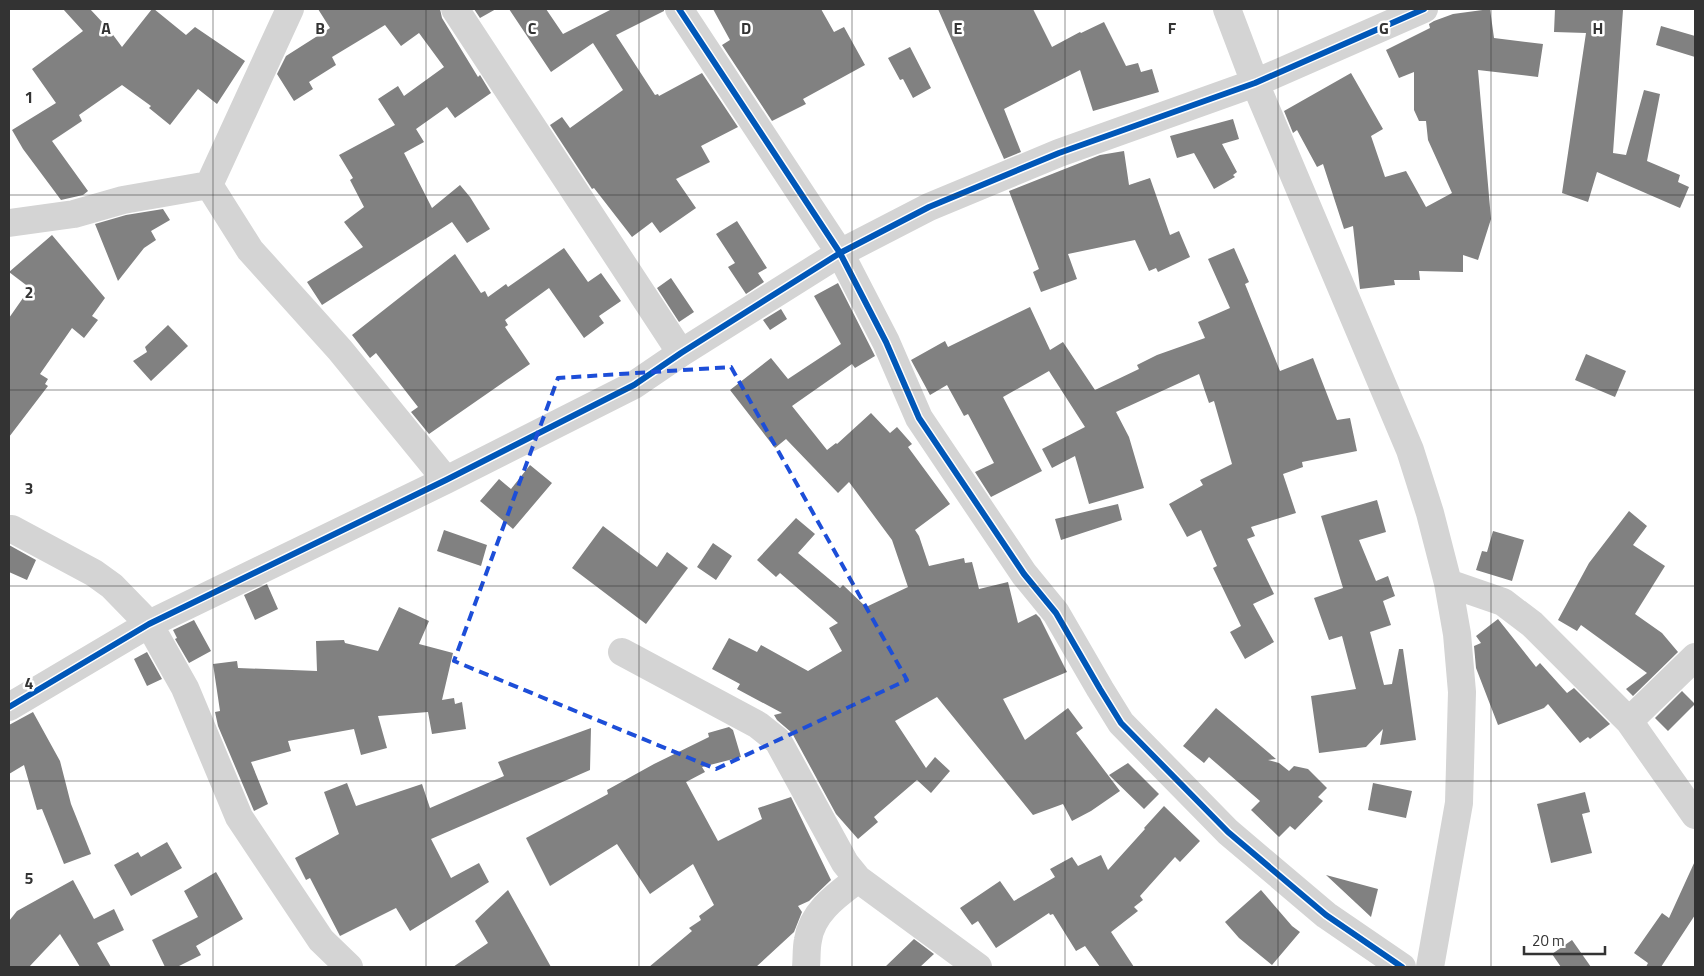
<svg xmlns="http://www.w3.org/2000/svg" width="1704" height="976" font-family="'Titillium Web',sans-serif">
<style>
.building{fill:#818181}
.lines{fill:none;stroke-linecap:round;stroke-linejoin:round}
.minor{stroke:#d4d4d4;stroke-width:28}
.cycleway-casing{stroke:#fff;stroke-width:9}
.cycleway{stroke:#0057b8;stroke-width:6}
.marked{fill:none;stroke:#1d4ed8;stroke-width:4;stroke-dasharray:10 6;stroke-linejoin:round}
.grid{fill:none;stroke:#333;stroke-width:1;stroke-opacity:0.55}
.grid-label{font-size:16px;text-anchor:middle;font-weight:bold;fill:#333;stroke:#fff;stroke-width:5;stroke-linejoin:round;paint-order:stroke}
</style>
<rect width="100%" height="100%" fill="#fff"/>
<path class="building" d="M63,9H90L104,24H105L122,47L152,9H154L186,35L195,27L245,61L217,104L198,89L170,125L149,108L151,106L122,85L79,115L82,121L52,141L88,191L83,195L61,200L23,149L12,130L56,103L32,69L83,31Z
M318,9H440L442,18L478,77L480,75L491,93L455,118L447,107L416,129L424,142L404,153L432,208L460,185L470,197L490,229L467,243L452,222L322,305L307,282L363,247L344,222L364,207L350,180L353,178L339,155L395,125L378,99L398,86L404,96L444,67L419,33L401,46L385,25L332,57L336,65L309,82L313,89L294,101L277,74L286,56L330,28Z
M474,9H496L480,18Z
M509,9H546L563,34L612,9H664V11L616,35L655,95L658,94L659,96L702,73L738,127L701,146L710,162L676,179L696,208L660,233L652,222L632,237L594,188L592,189L550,125L562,117L570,128L623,90L593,43L551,72Z
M713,9H821L834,32L844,27L865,65L803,99L806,104L772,121L722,45L730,40Z
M938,9H1033L1052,47L1080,32L1081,33L1104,22L1126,66L1138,63L1141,72L1152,69L1159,92L1093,111L1080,70L1004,109L1021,152L1004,159Z
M1490,9L1494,38L1543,44L1538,77L1478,70L1491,219L1478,260L1463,255V272L1419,271L1420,280H1394L1395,285L1360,289L1353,226L1344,229L1323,164L1317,167L1297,130L1293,133L1284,111L1351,73L1383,129L1371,136L1385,177L1406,171L1426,207L1452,193L1428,140L1426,121H1419L1414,110V72L1399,78L1386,50L1430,28L1429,24L1434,21L1453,14Z
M1555,9L1623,10L1613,153L1626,155L1644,90L1660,94L1647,161L1680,175L1678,182L1689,187L1680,208L1597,172L1588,202L1562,193L1586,33L1554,32Z
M1661,26L1695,36V57L1656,45Z
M910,47L931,88L913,98L903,79L900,80L888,58Z
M1233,119L1239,139L1222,144L1237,172L1233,175L1235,177L1214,189L1194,153L1177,158L1170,136Z
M1124,151L1129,185L1150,178L1170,235L1179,231L1190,257L1158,272L1156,268L1149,271L1135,240L1068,254L1077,279L1041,292L1033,272L1039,269L1009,191L1100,155Z
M163,209L170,220L151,231L156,240L144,248L118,281L95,224L126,215Z
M737,221L767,268L758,273L764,282L746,294L728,267L735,263L716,234Z
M52,235L105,298L92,316L98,320L84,338L72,328L40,374L48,379L45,384L48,386L9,437V318L30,288L9,272Z
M564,248L588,282L601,273L621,301L599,316L604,323L584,338L549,288L505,320L508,325L505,327L530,364L429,434L411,412L418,407L376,353L370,358L352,335L455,254L481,293L485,291L488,297L506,284L508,287Z
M1234,248L1249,282L1245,284L1280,371L1313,358L1337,420L1350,418L1357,451L1302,462L1303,467L1283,474L1296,513L1251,527L1255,536L1247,539L1274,594L1253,604L1274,642L1245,659L1230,632L1241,626L1213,568L1217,566L1201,530L1187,537L1169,504L1203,485L1200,480L1232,464L1214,401L1209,403L1199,374L1116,412L1129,437L1144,488L1089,504L1075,456L1052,468L1042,449L1085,427L1049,371L1003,397L1042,471L991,497L975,472L994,463L968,414L964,416L947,385L930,395L911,360L945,341L948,347L1030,307L1050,350L1063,342L1095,390L1139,369L1137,365L1157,355L1205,338L1198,322L1230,308L1208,259Z
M671,278L694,312L679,322L657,288Z
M838,283L875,356L855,368L852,364L792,406L827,450L836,443L837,444L871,413L890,433L897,427L912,444L908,447L950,504L915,530L919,536L929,566L964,558L965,563L972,562L979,589L1008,582L1018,623L1036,614L1040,618L1067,672L1003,699L1025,740L1068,708L1083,728L1076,733L1120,791L1091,811L1072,821L1063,804L1033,815L937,697L895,721L926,768L935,757L950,771L931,793L917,780L874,817L878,822L858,839L836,814L792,733L777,720L774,715L782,713L737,689L740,684L712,669L729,638L757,652L761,645L808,671L842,651L829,628L838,623L780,573L776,577L757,560L796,518L815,534L798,553L840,588L843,585L866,607L908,587L892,540L849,482L838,493L786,439L775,448L730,390L771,358L788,379L841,344L814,296Z
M781,309L787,319L770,330L763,320Z
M168,325L188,346L151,381L133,361L147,352L145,347Z
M1586,354L1626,371L1615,397L1575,380Z
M530,465L552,483L513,529L480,501L499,479L511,489Z
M1377,500L1386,532L1359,540L1376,581L1388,576L1395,596L1383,601L1391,625L1370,632L1384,685L1392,684L1399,649H1403L1416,740L1380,745L1383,729L1366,747L1319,753L1311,696L1356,689L1342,636L1329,640L1314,598L1343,588L1321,516Z
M1118,504L1122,520L1061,540L1055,519Z
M1629,511L1647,526L1633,545L1665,566L1635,614L1662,633L1678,652L1633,696L1626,689L1647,673L1581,625L1577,631L1558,620L1589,563Z
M603,526L657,567L667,552L688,568L646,624L572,568Z
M444,530L487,545L481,566L437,551Z
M1493,531L1524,540L1512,581L1476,570L1482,551L1487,552Z
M713,543L732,556L716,580L697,567Z
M9,545L36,560L27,580L9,572Z
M267,584L278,609L255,620L244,595Z
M399,607L429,621L419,644L453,653L442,700L454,698L455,704L462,702L466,729L432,734L428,712L378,716L387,748L361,755L354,729L288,741L291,751L251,762L268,804L254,811L218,726L215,712L220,711L213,664L237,661L238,668L317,671L316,641L344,640L345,643L378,651Z
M1498,619L1536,667L1540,663L1567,693L1574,688L1610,724L1590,739L1588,737L1580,743L1548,704L1544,708L1498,725L1476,668L1474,646L1481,643L1476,636Z
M194,620L211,651L189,663L175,639L177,638L173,630Z
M147,652L162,679L147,686L134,659Z
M1682,691L1695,704L1668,731L1655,718Z
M1216,708L1276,759L1268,760L1279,763L1289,771L1294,766L1308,769L1327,788L1318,797L1323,801L1295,830L1290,826L1279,837L1251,810L1260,801L1209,757L1204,763L1183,746Z
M33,712L60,761L71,804L91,854L64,864L42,809L37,810L24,765L9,774V725Z
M729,727L733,730L741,757L702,767L705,772L686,782L718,841L762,819L758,808L791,797L831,880L809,901L798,906L802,912L794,932L756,967H649L692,931L689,928L701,920L699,916L714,905L693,864L650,894L617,844L550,886L526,838L608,794L607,790L654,764L709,737L708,733Z
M591,728L590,770L431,839L451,878L479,863L489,882L410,931L396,908L340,936L310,878L306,880L295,858L339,834L324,792L347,783L356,806L422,784L430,808L504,776L498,762Z
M1128,763L1159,794L1144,809L1109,775Z
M1373,783L1412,791L1406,818L1368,810Z
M1585,792L1590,812L1582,814L1592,853L1551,863L1537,804Z
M1164,806L1200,841L1180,862L1175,857L1140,896L1143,900L1134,907L1138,911L1111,932L1134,967H1100L1085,946L1076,951L1053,914L1050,915L1049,913L996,948L978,921L972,925L960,908L1000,881L1014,901L1055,877L1050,869L1072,857L1078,866L1101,855L1108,870L1145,829L1144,828Z
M167,842L182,868L131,896L114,865L138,852L141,857Z
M1695,861V915L1661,967H1646L1648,963L1634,953L1662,913L1669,918Z
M216,872L243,919L196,946L201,955L177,967H165L152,940L198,917L184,891Z
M1326,875L1378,889L1371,917Z
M73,880L94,919L114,909L124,930L97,943L111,967H80L60,934L29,967H9V921L17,911Z
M508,890L551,967H453L488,943L475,921Z
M1261,890L1292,926L1300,932L1272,965L1239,938L1225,922Z
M914,939L934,954L920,967H885Z
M1572,940L1591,967H1561L1552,954Z"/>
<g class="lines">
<path class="minor" d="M455,9L681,353
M679,9L840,253L886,342L919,418L1024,574L1056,613L1100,689L1121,723L1228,832L1326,915L1402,967
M1227,9L1255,83L1410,450L1430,513L1448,583L1457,634L1462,692L1459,803L1430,967
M209,185L250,250L340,350L446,480
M209,185L290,9
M9,223L74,214L123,200L209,185
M9,529H12L94,573L112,586L149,624L185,688L239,817L321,940L349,967
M1448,583L1503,602L1532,624L1629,721L1695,815
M622,652L758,725L778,741L845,863L858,879L978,967
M9,707L149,624L446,480L634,385L681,353L840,253L929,207L1059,153L1255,83L1424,9
M1629,721L1695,657
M806,967C807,958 806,949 808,940C812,912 837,895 858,879"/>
<defs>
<path id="cycleway" d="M679,9L840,253L886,342L919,418L1024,574L1056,613L1100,689L1121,723L1228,832L1326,915L1402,967
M9,707L149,624L446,480L634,385L681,353L840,253L929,207L1059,153L1255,83L1424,9"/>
</defs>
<use href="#cycleway" class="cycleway-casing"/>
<use href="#cycleway" class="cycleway"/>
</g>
<path class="marked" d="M731,367L907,680L716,769L454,661L558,378Z"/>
<path class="grid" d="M213,9V967M426,9V967M639,9V967M852,9V967M1065,9V967M1278,9V967M1491,9V967M9,195H1695M9,390H1695M9,586H1695M9,781H1695"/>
<g class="grid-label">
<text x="106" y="34">A</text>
<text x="320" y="34">B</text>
<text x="532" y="34">C</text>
<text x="746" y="34">D</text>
<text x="958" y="34">E</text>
<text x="1172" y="34">F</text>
<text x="1384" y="34">G</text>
<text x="1598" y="34">H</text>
<text x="29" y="103">1</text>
<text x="29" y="298">2</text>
<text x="29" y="494">3</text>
<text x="29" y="689">4</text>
<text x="29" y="884">5</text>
</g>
<rect width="1704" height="976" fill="none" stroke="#333333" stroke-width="20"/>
<path d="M1524 946v8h81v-8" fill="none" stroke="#333333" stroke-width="2.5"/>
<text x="1532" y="946" font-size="15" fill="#333333" stroke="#ffffff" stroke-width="4" paint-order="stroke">20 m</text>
</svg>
